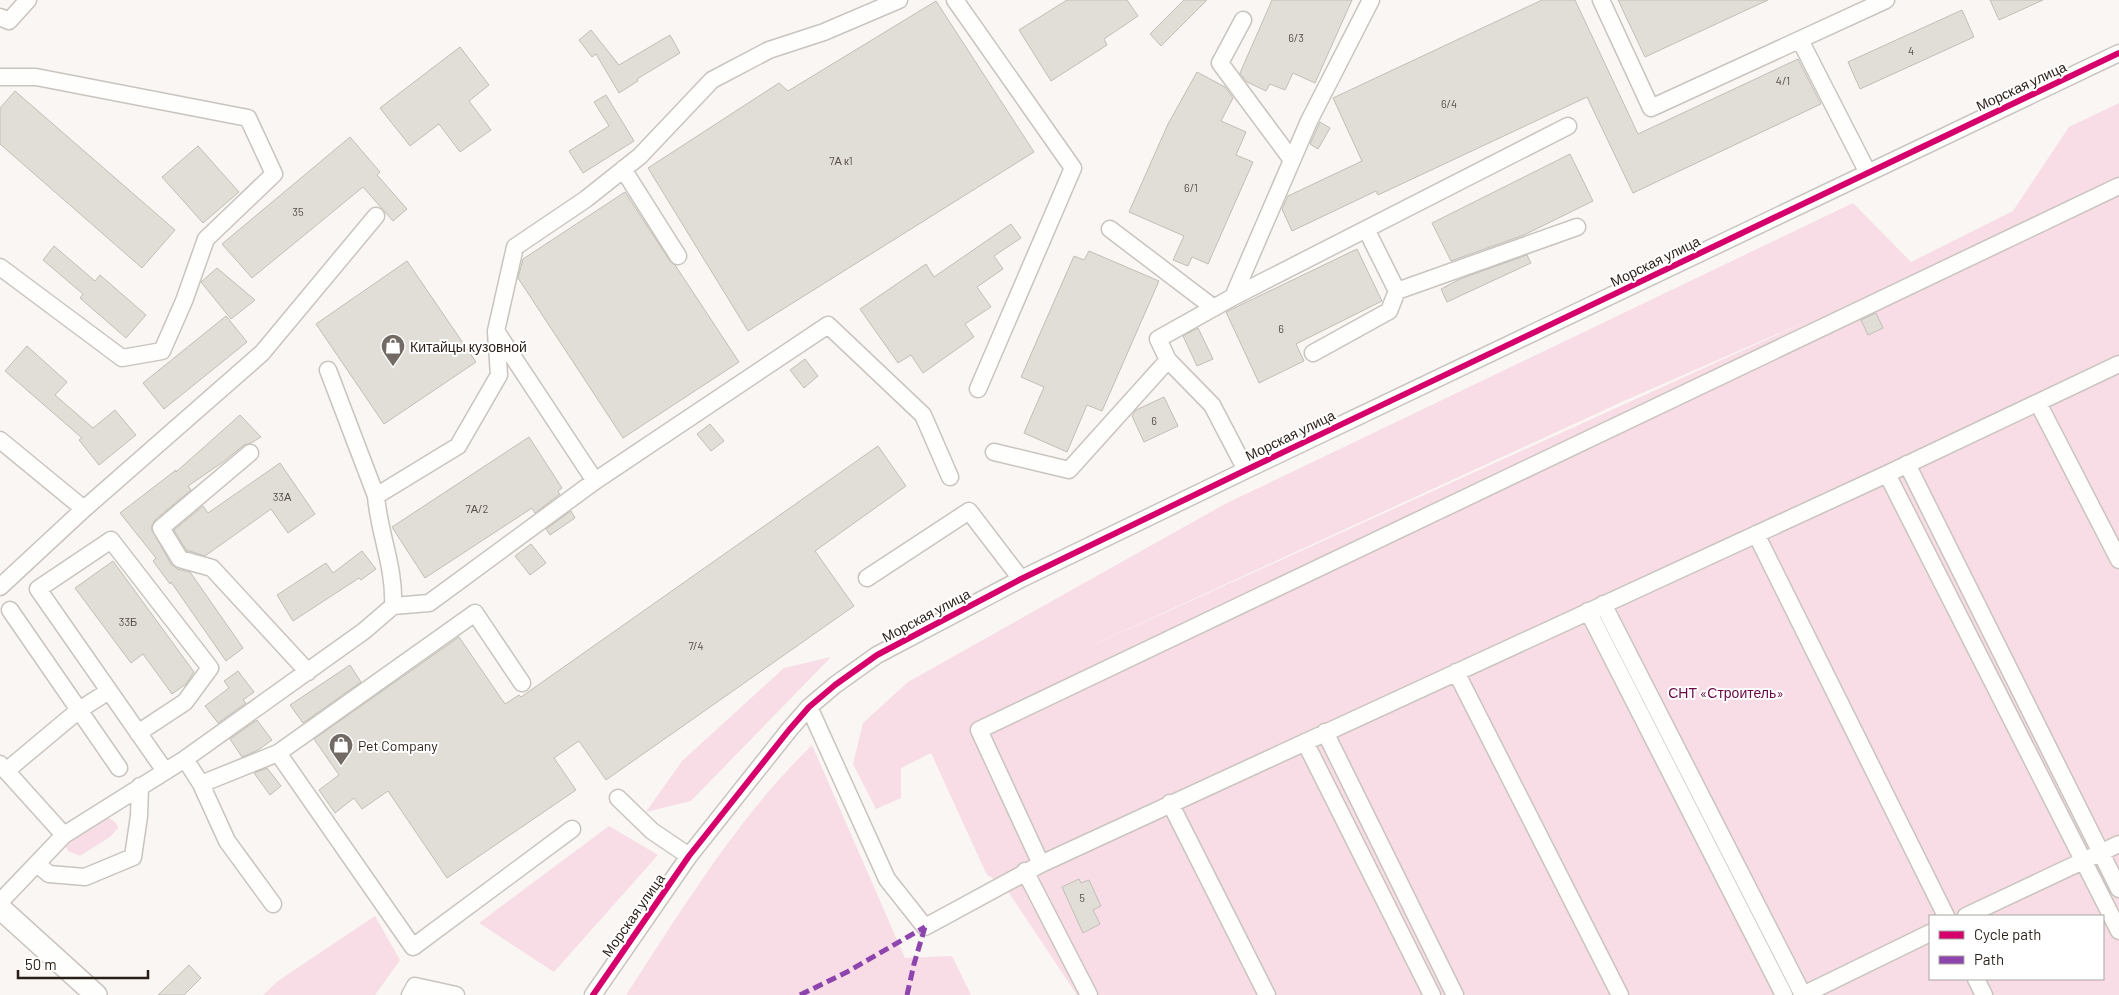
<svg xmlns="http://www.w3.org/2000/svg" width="2119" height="995" font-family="Barlow,sans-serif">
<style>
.green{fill:#f8dde6;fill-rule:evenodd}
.building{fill:#e1ded7;stroke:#c1beb7}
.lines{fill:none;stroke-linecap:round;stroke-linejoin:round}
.minor-casing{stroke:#cac4be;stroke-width:19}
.major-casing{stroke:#cac4be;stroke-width:24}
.minor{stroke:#fefefd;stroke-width:16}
.major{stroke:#fefefd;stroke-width:21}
.quiet{stroke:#8e44ad;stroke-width:5;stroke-dasharray:10 5;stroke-linecap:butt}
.cycleway-casing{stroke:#fff;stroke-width:9}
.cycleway{stroke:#d6006c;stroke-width:6}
.labels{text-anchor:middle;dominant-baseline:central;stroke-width:4;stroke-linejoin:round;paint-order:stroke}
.number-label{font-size:11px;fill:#585048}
.street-label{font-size:14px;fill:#291f17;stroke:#fff}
.poi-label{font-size:14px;fill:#291f17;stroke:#fff;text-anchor:start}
.park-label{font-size:14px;fill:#690843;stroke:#fff}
</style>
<rect width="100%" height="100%" fill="#f9f6f3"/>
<path class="green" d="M2119,103V995H1077L1003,884L987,875L931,753L901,768V798L876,809L853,764L863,723L908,682L1225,504L1853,203L1911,262L2013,211L2069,127ZM1814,318L1065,658L1624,401ZM1930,916H2103V979H1930Z
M831,657L691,801L646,812L682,761L784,668Z
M812,745L905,958L952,956L971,995H626C683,908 737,818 812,745Z
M105,817C111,819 117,821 118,828L110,837L80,856L68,851L65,845Z
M609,826L658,855L554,972L479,923Z
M375,916L400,960L375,995H263L278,981Z"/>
<path class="building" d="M1067,0H1127L1138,16L1104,39L1107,45L1051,81L1019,30Z
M1184,0H1207L1161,46L1150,34Z
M1272,0H1352L1315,83L1293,73L1285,90L1270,84L1266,91L1247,82L1240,73Z
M1542,0H1575L1638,134L1798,59L1821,104L1633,193L1587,97L1378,195L1376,191L1292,231L1282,209L1288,196L1362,161L1333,98Z
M1618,0H1768L1645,57Z
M1990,0H2043L1999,20Z
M936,1L1034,152L748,331L648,168L779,83L788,91Z
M1962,10L1974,37L1860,89L1848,62Z
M591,30L619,65L670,35L680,53L637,79L638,81L619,93L596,54L592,57L579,40Z
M460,47L489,85L469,101L491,130L460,152L439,124L410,146L380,108Z
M1197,72L1225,87L1233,98L1221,121L1246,132L1236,155L1253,162L1208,264L1192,257L1188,266L1173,260L1184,236L1129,212L1168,124Z
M15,91L175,230L142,268L0,144V108Z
M606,95L634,141L583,173L569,151L609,126L594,102Z
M1320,122L1330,128L1318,149L1310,144Z
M350,137L380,172L377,175L407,209L393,221L363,187L252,278L222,244Z
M198,146L239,192L203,223L162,177Z
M1570,154L1593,201L1524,235L1451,261L1432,223Z
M625,192L670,261L675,265L739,362L623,438L518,278L523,259Z
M1011,224L1021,238L994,256L1003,269L977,287L991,307L965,324L974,337L923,373L911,355L898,363L860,309L926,264L934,277Z
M54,246L95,281L100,275L146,315L126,338L80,298L83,294L43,260Z
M1357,249L1382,301L1296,344L1304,361L1259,383L1226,312Z
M1089,251L1159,281L1102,411L1087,405L1067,452L1024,433L1044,387L1021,377L1074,256L1084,260Z
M1527,255L1531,263L1447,302L1441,289L1460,279Z
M407,261L476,362L384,424L316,324Z
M217,268L255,300L231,319L201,282Z
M1876,313L1883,328L1868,335L1861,320Z
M226,316L247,342L164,409L143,383Z
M1198,328L1213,359L1197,366L1183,336Z
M27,346L67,382L55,395L93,428L115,410L136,435L99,465L79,440L82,438L5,371Z
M805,359L818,376L804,388L790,370Z
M1164,397L1178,426L1144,442L1132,416L1136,410Z
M240,415L261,437L251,443L244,445L223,462L188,486L191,490L155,520L151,528L171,564L177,569L190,572L243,648L226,661L171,582L170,584L153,561L156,558L120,513L176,470V472Z
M710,424L724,441L711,451L697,434Z
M529,437L562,488L558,491L560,494L535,513L532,508L425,578L392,527Z
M878,446L906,486L815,551L854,606L606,780L579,741L554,758L576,790L447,878L388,791L362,809L354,798L335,813L319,790L339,775L314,739L459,637L505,704L519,695L521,697Z
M280,463L315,514L288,533L271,509L205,556L186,550L174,530L203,506L208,513Z
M571,511L575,518L550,535L546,529Z
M531,544L546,563L530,575L515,556Z
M362,551L376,569L361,580L359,578L293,621L277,595L326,563L333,573Z
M113,561L194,672L186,684L172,694L143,654L131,663L75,588Z
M350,665L361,682L303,723L290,705Z
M238,671L254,692L243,700L246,703L218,723L205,706L229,688L224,681Z
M257,720L272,740L258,750L242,757L230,739Z
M267,768L281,786L270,795L254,773Z
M1079,879L1081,883L1089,880L1101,906L1093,910L1100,924L1083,933L1062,887Z
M189,965L201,978L184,995H158Z"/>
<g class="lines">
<defs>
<path id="minor" d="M899,0L824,32L769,50L712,80L640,156L586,199L515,247L496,331L595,481L828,325L923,415L950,477
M955,0L1073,168L978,389
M1601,0L1651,108L1886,0
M0,17L9,21L28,0
M1243,20L1220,63L1292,160
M1800,40L1868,173
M0,77H36L248,118L274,174L206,239L184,301L162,351L122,358L0,267
M623,169L678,256
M1110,229L1214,308
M1366,229L1397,291L1577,227
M1233,297L1568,126
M1313,353L1389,311L1397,291
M328,370L376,496
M2038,403L2119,560
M0,440L84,509
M994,452L1069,470L1168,360
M250,453L161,528L180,559L212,568L308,672
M1907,464L2119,889
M1246,470L1212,405L1168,360L1158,339L1233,297L1309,121L1371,0
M1887,474L2119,931
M1756,534L1946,916
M867,578L969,511L1021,579
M0,587L84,509L262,353L376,216
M1603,604L1803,995
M393,606C395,567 379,534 376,496L458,446L499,375L496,332
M10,610L119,768
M1588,611L1784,995
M1456,672L1620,995
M809,707L887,879L925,927L1041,864L1887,474L2119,364
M1325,732L1455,995
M138,733L185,702L210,668L111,540L38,589L165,771
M1305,742L1432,995
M278,753L475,613L522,683
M185,759L201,784L227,841L273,904
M0,764L64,835
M6,771L79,710L109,691
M201,784L278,753L413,947L572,829
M618,798L652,831L689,856
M1170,803L1267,995
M37,864L49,874L85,877L133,857L139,816L140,786
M1041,864L979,730L2119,186
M1025,871L1089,995
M0,902L64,835L185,759L364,631L393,606L429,603L595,481
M1966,916L2119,844
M1976,979L1984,995
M410,995L415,986L456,995
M593,995L689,856L789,730L809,707L835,685L877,655L1021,579L1246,470L2119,53
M1803,995L1930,933"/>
<path id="major" d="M0,908L96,995"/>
</defs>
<use href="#minor" class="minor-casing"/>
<use href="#major" class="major-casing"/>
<use href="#minor" class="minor"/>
<use href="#major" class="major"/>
<path class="quiet" d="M800,995L847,972L925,927
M907,995L914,964L925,927"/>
<defs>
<path id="cycleway" d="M593,995L689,856L789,730L809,707L835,685L877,655L1021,579L1246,470L2119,53"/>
</defs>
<use href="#cycleway" class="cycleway-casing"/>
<use href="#cycleway" class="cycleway"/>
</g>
<defs>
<symbol id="shop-pin" viewBox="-11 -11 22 30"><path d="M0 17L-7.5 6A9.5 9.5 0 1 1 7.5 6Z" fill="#726a64" stroke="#fff"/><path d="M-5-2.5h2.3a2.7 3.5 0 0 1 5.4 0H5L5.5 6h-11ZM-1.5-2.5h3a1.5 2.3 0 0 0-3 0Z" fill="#fff"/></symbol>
</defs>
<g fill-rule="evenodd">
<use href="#shop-pin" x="379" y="332" width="28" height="38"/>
<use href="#shop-pin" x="327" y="731" width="28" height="38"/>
</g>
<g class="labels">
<g class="number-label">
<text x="1296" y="37">6/3</text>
<text x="1911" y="50">4</text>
<text x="1783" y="80">4/1</text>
<text x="1449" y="103">6/4</text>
<text x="841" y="160">7А к1</text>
<text x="1191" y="187">6/1</text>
<text x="298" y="211">35</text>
<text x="1281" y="328">6</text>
<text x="1154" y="420">6</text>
<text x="282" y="496">33А</text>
<text x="477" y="508">7А/2</text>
<text x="128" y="621">33Б</text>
<text x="696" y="645">7/4</text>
<text x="1082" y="897">5</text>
</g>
<g class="street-label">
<text transform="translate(2021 86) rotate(-25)">Морская улица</text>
<text transform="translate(1655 261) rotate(-26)">Морская улица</text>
<text transform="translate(1290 435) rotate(-26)">Морская улица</text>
<text transform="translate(926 615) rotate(-28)">Морская улица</text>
<text transform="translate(633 915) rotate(-55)">Морская улица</text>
</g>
<g class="poi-label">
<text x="410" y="346">Китайцы кузовной</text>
<text x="358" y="745">Pet Company</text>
</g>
<g class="park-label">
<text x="1726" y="692">СНТ «Строитель»</text>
</g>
</g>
<rect x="1929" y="915" width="175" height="65" fill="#ffffff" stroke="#a9a5a2"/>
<rect x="1939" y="931" width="25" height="8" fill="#d6006c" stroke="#a9a5a2"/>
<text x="1974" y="940" font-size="15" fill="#291f17">Cycle path</text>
<rect x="1939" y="956" width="25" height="8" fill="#8e44ad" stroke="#a9a5a2"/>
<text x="1974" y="965" font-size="15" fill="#291f17">Path</text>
<path d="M18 970v8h130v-8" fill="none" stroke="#291f17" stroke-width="2.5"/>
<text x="25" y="970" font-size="15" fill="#291f17" stroke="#ffffff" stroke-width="4" paint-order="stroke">50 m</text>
</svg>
